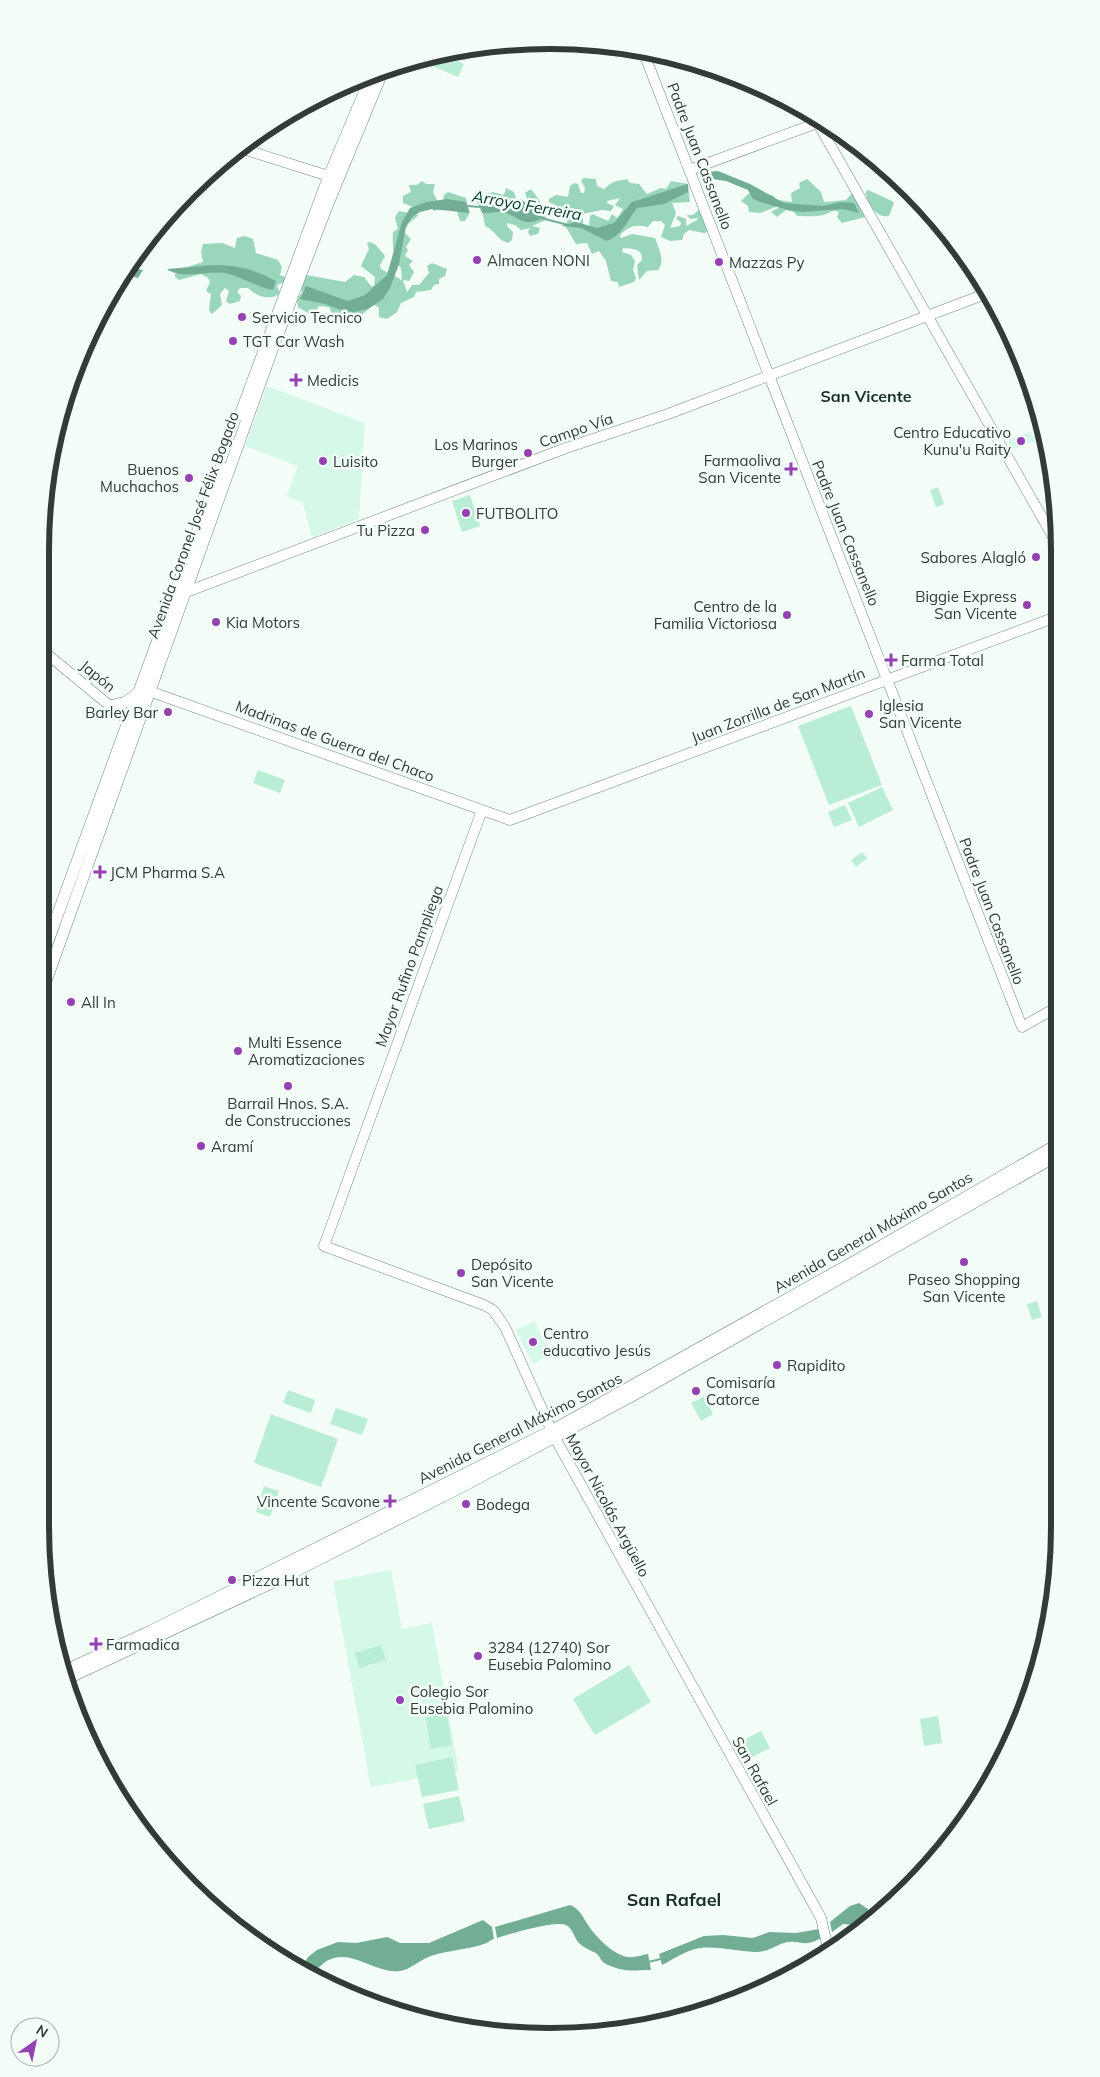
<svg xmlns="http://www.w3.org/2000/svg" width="1100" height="2077" font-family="Mulish,sans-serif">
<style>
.built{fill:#d6f8e8}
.green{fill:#baedd6}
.forest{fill:#99d6bc}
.water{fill:#72ae95}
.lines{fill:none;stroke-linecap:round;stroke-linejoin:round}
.stream{stroke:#72ae95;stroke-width:2}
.secondary-casing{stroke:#72897e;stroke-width:11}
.primary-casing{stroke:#72897e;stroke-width:12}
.secondary{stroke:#fff;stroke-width:10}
.primary{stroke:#fff;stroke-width:11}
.poi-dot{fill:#9442b1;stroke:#f4fef9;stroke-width:2}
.labels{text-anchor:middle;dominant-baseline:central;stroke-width:5;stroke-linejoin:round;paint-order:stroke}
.street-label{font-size:15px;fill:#313b37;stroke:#f4fef9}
.poi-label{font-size:15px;fill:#313b37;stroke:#f4fef9;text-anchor:start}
.water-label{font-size:16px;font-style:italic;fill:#003525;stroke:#f4fef9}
.neighbourhood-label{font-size:16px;font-weight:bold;fill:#1a2f26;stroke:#f4fef9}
.quarter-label{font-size:18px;font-weight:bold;fill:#1a2f26;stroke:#f4fef9}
.rim{fill:none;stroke:#313b37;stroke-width:6}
</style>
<rect width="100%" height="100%" fill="#f4fef9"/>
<path class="built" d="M953,243L974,266L986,289L974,294Z
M267,386L365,423L359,519L312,537L303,503L287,496L298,466L245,446Z
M1031,432L1035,441L1011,449L1008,440Z
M534,1321L551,1354L533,1364L516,1330Z
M391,1570L402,1629L432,1623L459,1771L371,1787L333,1581Z"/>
<path class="green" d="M470,47L466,61L448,53Z
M442,54L464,64L458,77L432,66L437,55Z
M938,487L944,504L936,507L930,490Z
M470,495L480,526L462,532L452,501Z
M851,706L882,785L829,805L798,726Z
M258,770L285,780L280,793L253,783Z
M882,787L893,810L859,827L848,803Z
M845,805L852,820L834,827L828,812Z
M862,852L867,858L856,867L851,860Z
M1037,1301L1042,1317L1032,1320L1027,1304Z
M288,1390L315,1400L311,1413L283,1403Z
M704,1397L713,1414L701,1421L691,1403Z
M336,1408L368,1419L362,1435L330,1424Z
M271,1414L338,1439L321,1487L254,1463Z
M264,1486L279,1491L270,1517L256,1512Z
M381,1645L386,1660L359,1668L355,1653Z
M629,1665L651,1702L595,1735L573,1699Z
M446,1710L452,1745L431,1749L425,1714Z
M938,1716L942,1743L924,1746L920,1719Z
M761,1731L770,1748L743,1762L734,1745Z
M452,1757L459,1790L422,1797L415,1765Z
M459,1796L465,1821L429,1829L423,1804Z"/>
<path class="forest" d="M883,164L905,188L898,190C889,187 894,182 891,176L882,171Z
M583,178L596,179L597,186L604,189L613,182L627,179L630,183L639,184L647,194L661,188L666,189L671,181L688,184L690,202L672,203L676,213L670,228L680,226L681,223L676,218L678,216L686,219V226L697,220L698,218L690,219L687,215H693L700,209L708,232L704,233L689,230L684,234L682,240L670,241L661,237L665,225L661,221H653L648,227C635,224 629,226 620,235L621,238L632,234L655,238C658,247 666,261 658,270L647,271L639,280L637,265L642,260C643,248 632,249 623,248L622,252L631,255L635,261L633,270L636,278L634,282L619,287L618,282L611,281L606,261L599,251L592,254L587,243L576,244L566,227L568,218L572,216L583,219V225L589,227L590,216L592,214L608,221L612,214L617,218L623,209L615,205L620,198L607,201V203L614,206L611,211L602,210L577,215L568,211H561L557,206L549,202V199L556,195L568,197L570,186L574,183L578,184L581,193H584L585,188L581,181Z
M807,179L821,192L824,202L846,200L852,193L855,194L865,217L842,223L837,217L839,212C831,209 830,213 823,215C816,217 805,216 797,216L794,212L786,210L777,217L771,212L778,208L779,200L792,202L791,193L800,188L799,183Z
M422,181L426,184H435L433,192L441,209L434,211L429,207H413L403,203V196L411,192L409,185H417Z
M506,188L514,192L516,199H521L525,202L527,199L525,193L531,189L540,201L539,206L535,209L548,219L532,226L540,228L538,234L530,236L528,232L530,228L521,230L515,225L507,223V226L513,232L512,240L508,243C497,240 495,230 485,226L482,209L474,198L493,192L504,195Z
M868,190L892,201L894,203L889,216C877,219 866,203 866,192Z
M759,191L774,196L776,207L760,213L749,212L748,206L741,201L748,194Z
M448,192L466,198L469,214L465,221H460L457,211L443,201L444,195Z
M399,211L419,215L409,223L404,232L411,239L406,247L408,250L405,256L413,261L409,265L414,272L409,281L403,280L407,292L412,285H419L429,273L427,266L432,263L447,269L445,276L439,279V284L434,285L431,290L416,292L414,297L401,303L397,312L387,319L379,317V308L375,305C368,306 363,318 353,318C351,318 348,316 346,316L338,322L336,319L337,314L332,313L329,307L319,306L313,316L298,307L297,299L302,293L301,286L306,275L345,282L354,275L364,277L371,286H374L375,277L361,266L369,249L367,243L370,242L376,245L385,256L380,265L381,269L402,280L401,268C393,262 392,242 393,232L398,229L395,217Z
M245,236L253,239L256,253L278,260L282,267L280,275L288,278L286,282L279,284L277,286L280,293C270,302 256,296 248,288H240L237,292L241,296L240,301L230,304L226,301L229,291L225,288L220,294L222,305L212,314L209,310L211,294L206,291L210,282L208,278L201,274L179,280L175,277V274L187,267L203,262L201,252L203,244L222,243L235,248L237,238Z"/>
<path class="water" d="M718,171L750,184L784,203L823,206L841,202L854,203L859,213L843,209L802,212L788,210L760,202L753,199L748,190L726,181L713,179L705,181L704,177L709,172Z
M688,184V192L664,204L637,208C627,221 623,234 607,241L581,228L561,226L576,222L597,228L614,223L632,202Z
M489,198C502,202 508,198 518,200C526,202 541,210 545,217C523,229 520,217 503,212C497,211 489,214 482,213L477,200Z
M447,199L466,202L470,213L432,209L420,212L412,217L406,226L399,264L390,288L383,299L368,309L354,312L344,311L325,304L300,299L306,286L348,301L365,295L387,275L402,222L410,208L427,202Z
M215,265C237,265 256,270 276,281L273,290C256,287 242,277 225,273C207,270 182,280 167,269Z
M128,267L143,270L138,278L124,274Z
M859,1903L868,1909L875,1919L866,1926L843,1924L832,1932L830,1922L850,1906Z
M570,1905C579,1908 583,1917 588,1925C596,1937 613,1955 628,1957C634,1958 642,1955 648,1954L651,1970C630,1970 626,1973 606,1964C601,1962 600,1956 596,1953C590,1950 584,1948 579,1943C574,1938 573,1928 566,1925C555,1920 509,1934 497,1938L495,1927Z
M483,1920L492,1927L494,1939C490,1940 488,1943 484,1944C467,1950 448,1950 431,1956C421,1959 410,1970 400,1971C370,1975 340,1934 312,1976L301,1969L308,1957L317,1950L338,1942L356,1943L387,1937L400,1943H429Z
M819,1929L821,1938C803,1948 802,1940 788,1942C776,1944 771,1952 754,1952C737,1951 717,1946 700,1948C686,1950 674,1959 662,1965L659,1954L704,1936L723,1935L753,1938L769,1932L796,1933Z"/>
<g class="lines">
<path class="stream" d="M467,206L480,207
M541,218L568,225
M648,1962L661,1959"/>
<defs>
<path id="secondary" d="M643,51L1022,1027L1057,1007
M816,120L1056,542
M240,148L335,178
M689,170L820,122
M181,594L566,448L668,414L988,293
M41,649L133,725
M149,691L510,820L1056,617
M482,810L324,1246L484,1305L493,1310L505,1327L555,1438L821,1918L829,1953"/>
<path id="primary" d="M240,415L329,176L372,74
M110,706L126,702L138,693
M41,960L221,467
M41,995L272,350L325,211L384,68
M62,1672L151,1631L551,1431L857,1260L1058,1144
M64,1680L278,1580L465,1485L630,1397L1058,1155"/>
</defs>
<use href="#secondary" class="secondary-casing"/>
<use href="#primary" class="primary-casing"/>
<use href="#secondary" class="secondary"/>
<use href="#primary" class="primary"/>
</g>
<g class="poi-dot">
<circle cx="477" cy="260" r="5"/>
<circle cx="719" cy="262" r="5"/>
<circle cx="242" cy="317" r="5"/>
<circle cx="233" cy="341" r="5"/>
<path d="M293.5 372.5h5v5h5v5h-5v5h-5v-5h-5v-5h5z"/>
<circle cx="1021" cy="441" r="5"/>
<circle cx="528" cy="453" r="5"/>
<circle cx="323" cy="461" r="5"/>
<path d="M788.5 461.5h5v5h5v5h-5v5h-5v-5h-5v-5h5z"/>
<circle cx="189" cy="478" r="5"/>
<circle cx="466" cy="513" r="5"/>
<circle cx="425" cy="530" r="5"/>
<circle cx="1036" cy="557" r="5"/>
<circle cx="1027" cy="605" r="5"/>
<circle cx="787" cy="615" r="5"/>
<circle cx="216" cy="622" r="5"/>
<path d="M888.5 652.5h5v5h5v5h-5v5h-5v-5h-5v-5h5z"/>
<circle cx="168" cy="712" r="5"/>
<circle cx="869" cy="714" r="5"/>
<path d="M97.5 864.5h5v5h5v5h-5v5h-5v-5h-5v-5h5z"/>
<circle cx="71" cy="1002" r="5"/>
<circle cx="238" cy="1051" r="5"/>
<circle cx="288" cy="1086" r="5"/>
<circle cx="201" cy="1146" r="5"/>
<circle cx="964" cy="1262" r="5"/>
<circle cx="461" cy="1273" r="5"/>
<circle cx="533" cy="1342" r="5"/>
<circle cx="777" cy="1365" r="5"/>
<circle cx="696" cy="1391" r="5"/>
<path d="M387.5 1493.5h5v5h5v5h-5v5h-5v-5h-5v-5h5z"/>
<circle cx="466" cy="1504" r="5"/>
<circle cx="232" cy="1580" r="5"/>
<path d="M93.5 1636.5h5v5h5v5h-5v5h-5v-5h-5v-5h5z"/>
<circle cx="478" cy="1656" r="5"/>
<circle cx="400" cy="1700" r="5"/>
</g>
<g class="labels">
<g class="street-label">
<text transform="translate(700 156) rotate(69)">Padre Juan Cassanello</text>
<text transform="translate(576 430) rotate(-19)">Campo Vía</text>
<text transform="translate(193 525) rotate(-70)">Avenida Coronel José Félix Bogado</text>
<text transform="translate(846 533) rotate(68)">Padre Juan Cassanello</text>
<text transform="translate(98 676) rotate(39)">Japón</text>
<text transform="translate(778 705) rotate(-21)">Juan Zorrilla de San Martín</text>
<text transform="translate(335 741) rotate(20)">Madrinas de Guerra del Chaco</text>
<text transform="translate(992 911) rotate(69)">Padre Juan Cassanello</text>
<text transform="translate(409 966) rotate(-70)">Mayor Rufino Pampliega</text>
<text transform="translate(873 1232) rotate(-30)">Avenida General Máximo Santos</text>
<text transform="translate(520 1428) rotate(-27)">Avenida General Máximo Santos</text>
<text transform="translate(608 1505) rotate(62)">Mayor Nicolás Argüello</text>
<text transform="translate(755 1771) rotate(61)">San Rafael</text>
</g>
<g class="poi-label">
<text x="487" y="260">Almacen NONI</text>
<text x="729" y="262">Mazzas Py</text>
<text x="252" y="317">Servicio Tecnico</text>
<text x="243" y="341">TGT Car Wash</text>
<text x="307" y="380">Medicis</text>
<text x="1011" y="432" text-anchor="end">Centro Educativo<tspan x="1011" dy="17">Kunu'u Raity</tspan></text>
<text x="518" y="444" text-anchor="end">Los Marinos<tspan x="518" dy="17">Burger</tspan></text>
<text x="781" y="460" text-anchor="end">Farmaoliva<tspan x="781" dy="17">San Vicente</tspan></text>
<text x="333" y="461">Luisito</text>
<text x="179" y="469" text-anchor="end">Buenos<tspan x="179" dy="17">Muchachos</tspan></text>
<text x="476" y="513">FUTBOLITO</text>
<text x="415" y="530" text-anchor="end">Tu Pizza</text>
<text x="1026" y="557" text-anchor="end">Sabores Alagló</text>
<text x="1017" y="596" text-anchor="end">Biggie Express<tspan x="1017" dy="17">San Vicente</tspan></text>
<text x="777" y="606" text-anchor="end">Centro de la<tspan x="777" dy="17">Familia Victoriosa</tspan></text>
<text x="226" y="622">Kia Motors</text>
<text x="901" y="660">Farma Total</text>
<text x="879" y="705">Iglesia<tspan x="879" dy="17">San Vicente</tspan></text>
<text x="158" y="712" text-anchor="end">Barley Bar</text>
<text x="110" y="872">JCM Pharma S.A</text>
<text x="81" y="1002">All In</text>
<text x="248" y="1042">Multi Essence<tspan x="248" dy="17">Aromatizaciones</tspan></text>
<text x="288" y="1103" text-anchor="middle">Barrail Hnos. S.A.<tspan x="288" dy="17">de Construcciones</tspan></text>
<text x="211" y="1146">Aramí</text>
<text x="471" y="1264">Depósito<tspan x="471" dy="17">San Vicente</tspan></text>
<text x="964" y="1279" text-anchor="middle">Paseo Shopping<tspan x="964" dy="17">San Vicente</tspan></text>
<text x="543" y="1333">Centro<tspan x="543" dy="17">educativo Jesús</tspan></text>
<text x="787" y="1365">Rapidito</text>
<text x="706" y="1382">Comisaría<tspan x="706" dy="17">Catorce</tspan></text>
<text x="380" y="1501" text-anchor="end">Vincente Scavone</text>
<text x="476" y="1504">Bodega</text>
<text x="242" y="1580">Pizza Hut</text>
<text x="106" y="1644">Farmadica</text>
<text x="488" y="1647">3284 (12740) Sor<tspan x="488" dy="17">Eusebia Palomino</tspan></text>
<text x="410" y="1691">Colegio Sor<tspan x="410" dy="17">Eusebia Palomino</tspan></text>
</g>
<g class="water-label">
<text transform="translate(527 205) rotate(10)">Arroyo Ferreira</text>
</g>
<g class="neighbourhood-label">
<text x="866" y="396">San Vicente</text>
</g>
<g class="quarter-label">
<text x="674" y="1899">San Rafael</text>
</g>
</g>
<path d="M0 0H1100V2077H0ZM550 49H550A501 501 0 0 1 1051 550V1527A501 501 0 0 1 550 2028H550A501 501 0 0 1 49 1527V550A501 501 0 0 1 550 49Z" fill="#f4fef9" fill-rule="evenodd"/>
<path class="rim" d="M550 49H550A501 501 0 0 1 1051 550V1527A501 501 0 0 1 550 2028H550A501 501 0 0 1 49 1527V550A501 501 0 0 1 550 49Z"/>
<g transform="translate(35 2042) rotate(33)"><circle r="24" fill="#f4fef9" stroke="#a6b0ab"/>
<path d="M0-4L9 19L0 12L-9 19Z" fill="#9442b1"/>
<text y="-8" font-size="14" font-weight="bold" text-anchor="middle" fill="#313b37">N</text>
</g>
</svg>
